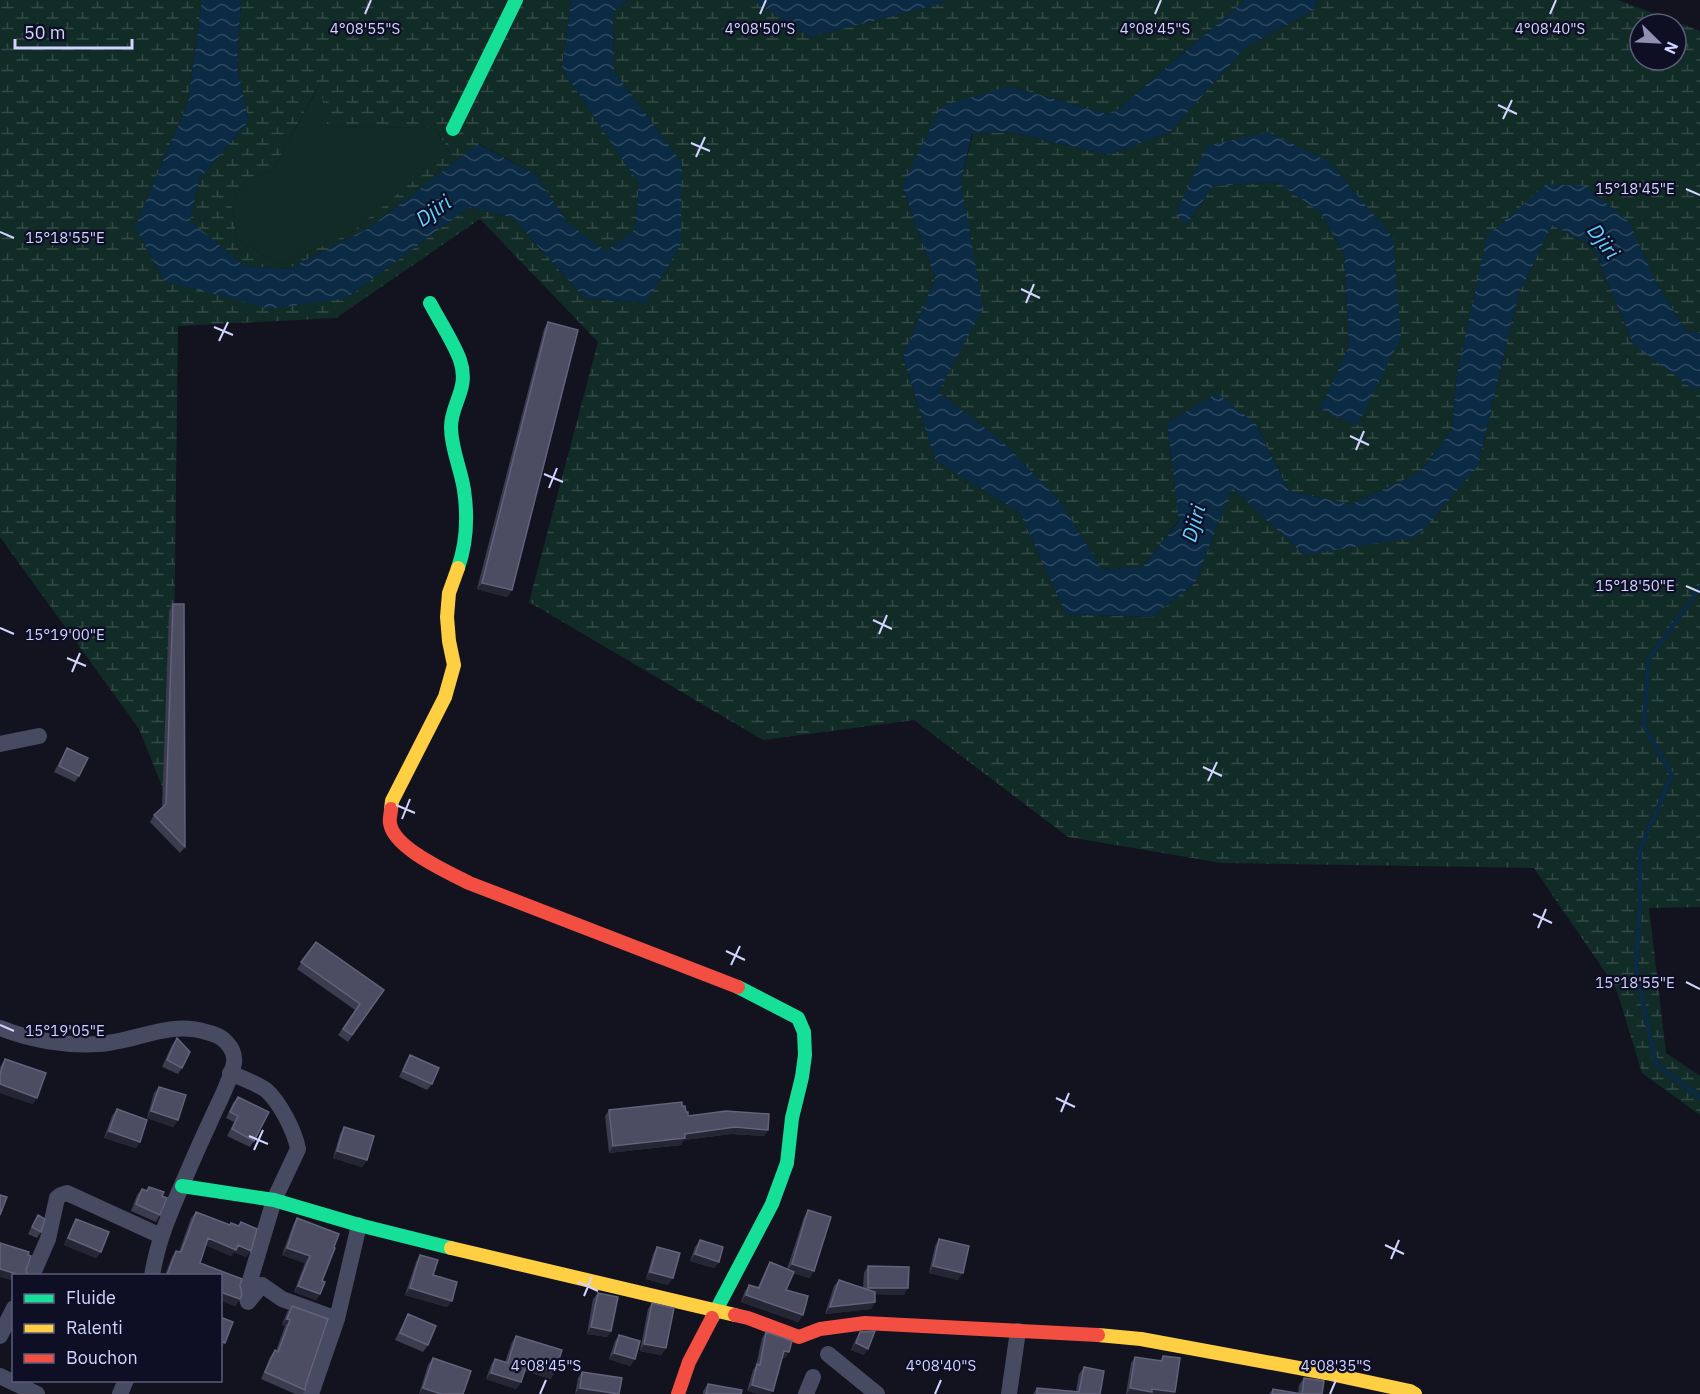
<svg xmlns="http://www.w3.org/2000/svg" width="1700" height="1394" font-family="'IBM Plex Sans',sans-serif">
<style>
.green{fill:#112b27}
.wetland{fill:url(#wetland-marsh);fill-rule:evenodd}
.water{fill:url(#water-waves)}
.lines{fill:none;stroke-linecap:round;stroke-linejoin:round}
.stream{stroke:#0b2a43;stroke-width:4.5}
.street{stroke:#474b61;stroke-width:16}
.fast{stroke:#16e098;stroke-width:14}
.slow{stroke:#ffcf43;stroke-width:14}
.jam{stroke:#f24e42;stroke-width:14}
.wall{fill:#3c3c4f}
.shaded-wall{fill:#252534}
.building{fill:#4c4d62;stroke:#61627b;stroke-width:1.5}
.ticks{fill:none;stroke:#d2d5ff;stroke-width:2}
.labels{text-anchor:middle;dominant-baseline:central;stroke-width:4.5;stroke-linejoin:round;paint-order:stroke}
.water-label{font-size:21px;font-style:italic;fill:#60d4ff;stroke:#0e0e25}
.ticks-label{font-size:15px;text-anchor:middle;fill:#d2d5ff;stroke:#0e0e25;stroke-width:4.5;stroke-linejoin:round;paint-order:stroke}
</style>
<defs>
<pattern id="wetland-marsh" width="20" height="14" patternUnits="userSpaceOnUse" patternTransform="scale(1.5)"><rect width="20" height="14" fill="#112b27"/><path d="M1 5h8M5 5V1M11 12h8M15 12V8" fill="none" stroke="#334947"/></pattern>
<pattern id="water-waves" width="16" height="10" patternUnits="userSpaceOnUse" patternTransform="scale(1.5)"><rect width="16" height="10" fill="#0b2a43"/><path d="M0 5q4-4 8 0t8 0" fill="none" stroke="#2e485f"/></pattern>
</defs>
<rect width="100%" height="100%" fill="#131320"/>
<path class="green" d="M321,82L327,126L435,128L449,152L351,233L280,265L237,239L231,203L245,181L273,169Z"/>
<path class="wetland" d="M0,0H202L188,102L135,227L164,281L347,298L469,207L513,218L584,298L646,303L682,163L614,71L613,12L628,0H753L810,37L936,5L947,0H1245L1111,115L1009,86L902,186L935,278L903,357L935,460L1020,513L1066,614L1152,617L1195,583L1232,487L1304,555L1478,466L1518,296L1552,225L1593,247L1633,344L1694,389L1700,388V907L1649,908L1666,1053L1700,1076V1115L1642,1073L1616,988L1534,868L1222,863L1068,837L914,720L763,740L529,602L598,342L480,219L336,318L178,326L172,811L139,729L0,537Z
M241,0H571L562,69L639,184L635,229L606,252L567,222L535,174L479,144L369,228L288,269L245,266L190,221L199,180L249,121L237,66ZM320,83L327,126L435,128L449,151L351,233L280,265L237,239L231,203L245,181L273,169Z
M1317,0H1618L1700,31V333L1686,331L1656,282L1546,184L1457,374L1452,430L1419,473L1351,504L1289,491L1256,424L1167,423L1179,520L1143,566L1102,570L1060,501L938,392L982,309L961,182L973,134L1010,132L1108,155L1169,133L1245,48L1314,10ZM1640,24H1676V60H1640ZM1207,146L1393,237L1357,425L1320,409L1349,346L1344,254L1321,213L1277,182L1213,186L1186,226Z"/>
<path class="water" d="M202,0H241L237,66L249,121L199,180L190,221L245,266L288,269L369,228L478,144L535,174L567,222L606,251L635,229L639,184L562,69L571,0H628L613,12L614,71L682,163L681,244L646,303L584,298L513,218L469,207L347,298L270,309L164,281L135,227L188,102Z
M753,0H947L936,5L810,37Z
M1245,0H1317L1314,10L1245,48L1169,133L1108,155L1010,132L972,134L961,182L983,309L938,392L1000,439L1060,501L1102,570L1143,566L1179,521L1167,423L1217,393L1256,424L1289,491L1351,504L1419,473L1452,430L1457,374L1487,236L1546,184L1586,186L1629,222L1656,282L1686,331L1700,333V388L1694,390L1633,344L1593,247L1552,225L1518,296L1478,466L1417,537L1304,555L1232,488L1195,583L1152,617L1066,614L1020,513L935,460L903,357L935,278L902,186L941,106L1009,86L1111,115Z
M1268,132L1328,161L1393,237L1401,337L1357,426L1320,409L1349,346L1344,254L1321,213L1277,182L1213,186L1186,226L1176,213L1207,146Z"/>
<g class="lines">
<path class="stream" d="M1700,588L1648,660L1644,726L1672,775L1640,850V897L1636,968L1656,1064L1700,1097"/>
<path class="street" d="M0,744L39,736
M0,1028C30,1040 66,1046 99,1044C135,1042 170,1020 206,1032C214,1034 221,1036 226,1042C232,1048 235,1055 234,1063C230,1083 218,1103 210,1122C200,1143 191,1164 182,1185C169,1215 157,1243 152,1276
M230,1073C242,1078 256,1083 266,1090C280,1102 295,1132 298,1149L274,1200L246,1294L248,1302L262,1285L282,1299L337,1319
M32,1276L48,1239L57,1198L61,1195L67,1193L161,1236
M0,1336L14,1308
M828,1354L877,1394
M0,1376L37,1394
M120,1394L126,1380
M311,1394L337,1319L359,1225
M806,1394L813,1377
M1009,1394L1018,1331"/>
<path class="fast" d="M453,129L516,0
M430,303C439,320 454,343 460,360C470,389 451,403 451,427C451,449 461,469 464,490C468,517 467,542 458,568
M182,1186L274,1200L359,1225L451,1248
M712,1318L772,1204L787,1163L792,1118L802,1077L805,1055L804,1032L798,1018L738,987"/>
<path class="slow" d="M391,809L392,801L445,697L454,665L449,641L447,617L449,593L458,568
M451,1248L735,1315
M1098,1335L1141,1339L1326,1373L1410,1391L1415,1394"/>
<path class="jam" d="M391,809C391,813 389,819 390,823C393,848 448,872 469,883L738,987
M735,1315L748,1318L799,1337L820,1329L865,1323L1098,1335
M678,1394L689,1362L712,1318"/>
</g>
<path class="wall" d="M548,322L512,590L507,597L477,589L544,329Z
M173,604L185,847L180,853L150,822L154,815L162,808L169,611Z
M67,748L79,776L75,782L54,772L63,755Z
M316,942L384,990L348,1042L338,1035L355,1010L297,969Z
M177,1038L182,1068L178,1074L162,1067L172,1045Z
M410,1055L432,1084L427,1090L399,1077L406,1061Z
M5,1059L33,1104L0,1093V1067Z
M159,1087L178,1120L173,1127L147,1118L154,1093Z
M238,1097L254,1141L250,1147L227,1136L234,1122L226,1118L233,1103Z
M117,1109L140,1142L136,1148L104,1138L112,1116Z
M609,1110L686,1112L688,1116L768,1130L764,1136L731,1134L684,1140L681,1145L609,1153L605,1116Z
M344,1127L367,1160L362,1167L333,1158L340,1134Z
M149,1187L160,1215L156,1222L131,1211L137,1195L142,1189L146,1190Z
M808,1210L810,1278L793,1273L786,1290L803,1315L798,1322L741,1302L745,1291L749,1285L758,1287L766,1269L770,1262L787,1269L804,1217Z
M196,1212L230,1225L238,1226L241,1222L246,1257L234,1252L231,1256L206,1245L200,1263L240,1285V1299L235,1306L220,1300V1275H165L172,1257L176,1251L179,1252L191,1218Z
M38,1215L41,1232L37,1238L28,1234Z
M297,1218L322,1281L320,1294L316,1300L294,1292L305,1263L282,1255L293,1225Z
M76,1219L101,1252L96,1258L64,1245L72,1226Z
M939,1239L958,1280L929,1273L935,1246Z
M700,1240L719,1262L714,1268L690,1261L695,1247Z
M657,1247L668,1285L646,1279L653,1254Z
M420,1255L433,1275L447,1307L405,1295L416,1262Z
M868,1266L904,1295L875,1294V1302L871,1309L825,1314L834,1286L839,1280L863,1288L864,1273Z
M598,1293L611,1331L607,1337L587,1334L593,1299Z
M652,1303L666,1348L661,1355L640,1351L648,1309Z
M292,1306L306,1384L305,1390L303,1394H295L261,1379L270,1357L275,1350L276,1351L285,1326L282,1325L287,1312Z
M408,1314L428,1345L423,1352L395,1340L404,1321Z
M766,1332L789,1352L785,1358H783L747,1391L753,1370L756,1366L762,1338Z
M860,1332L864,1355L851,1350L856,1339Z
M619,1335L635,1359L630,1366L609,1359L615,1341Z
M516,1336L551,1379L525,1371L521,1382L516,1389L486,1379L491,1365L495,1359L505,1362L512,1342Z
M1163,1356L1174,1394H1126L1131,1363L1135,1357L1160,1361Z
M433,1358L463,1394H419L428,1365Z
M1084,1367L1100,1394H1033L1037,1388L1076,1391L1079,1374Z
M582,1372L619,1394H575L578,1378Z
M1304,1378L1322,1394H1269L1273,1389L1298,1393L1299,1385Z
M708,1384L741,1394H703V1391Z"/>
<path class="shaded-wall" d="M482,583L512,590L507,597L477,589Z
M0,1084L37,1098L33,1104L0,1093Z
M151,1111L178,1120L173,1127L147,1118Z
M735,1127L768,1130L764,1136L731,1134L684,1140L681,1145L609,1153L613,1146L685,1134Z
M109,1131L140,1142L136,1148L104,1138Z
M337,1151L367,1160L362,1167L333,1158Z
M68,1238L101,1252L96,1258L64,1245Z
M208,1238L238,1245L251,1251L246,1257L234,1252L231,1256L204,1245Z
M287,1248L310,1256L305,1263L282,1255Z
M695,1254L719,1262L714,1268L690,1261Z
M792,1264L814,1271L810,1278L787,1271Z
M933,1266L963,1273L958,1280L929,1273Z
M0,1269L20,1275H14V1281L0,1277Z
M650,1272L673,1278L668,1285L646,1279Z
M298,1286L320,1294L316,1300L294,1292Z
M410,1288L452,1301L447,1307L405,1295Z
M868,1288H908L904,1295L863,1294Z
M220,1292L240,1299L235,1306L220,1300Z
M746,1295L803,1315L798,1322L741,1302Z
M875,1302L871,1309L825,1314L830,1307Z
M287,1319L290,1320L285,1326L282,1325Z
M591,1327L611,1331L607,1337L587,1334Z
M220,1341L225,1343L220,1349Z
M856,1343L868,1349L864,1355L851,1350Z
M644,1344L666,1348L661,1355L640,1351Z
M784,1351L789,1352L785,1358L780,1357Z
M614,1353L635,1359L630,1366L609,1359Z
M527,1364L555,1372L551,1379L522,1370Z
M491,1373L521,1382L516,1389L486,1379Z
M752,1385L773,1391L771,1394H757L747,1391Z
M423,1388L441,1394H419Z
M580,1388L619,1394H575Z
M1130,1388L1152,1389L1175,1392L1174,1394H1127Z"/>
<path class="building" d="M548,322L578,330L512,590L482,583Z
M173,604H184L185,847L154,815L166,804Z
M67,748L88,758L79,776L59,766Z
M316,942L384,990L352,1035L343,1029L360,1004L301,962Z
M177,1038L190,1052L182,1068L167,1060Z
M410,1055L439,1068L432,1084L403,1071Z
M5,1059L46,1073L37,1098L0,1084V1074Z
M159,1087L186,1095L178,1120L151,1111Z
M238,1097L269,1112L254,1141L232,1129L238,1116L230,1112Z
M682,1102V1106H685L686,1112H688V1116L726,1111L769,1114L768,1130L735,1127L685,1134V1138L613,1146L609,1110Z
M117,1109L147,1120L140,1142L109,1131Z
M344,1127L374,1136L367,1160L337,1151Z
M149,1187L164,1192L162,1196L167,1198L160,1215L136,1204L142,1189L147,1191Z
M0,1195L7,1197L0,1215Z
M808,1210L831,1217L814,1271L792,1264Z
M196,1212L230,1225L231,1223L239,1226L241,1222L257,1229L251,1251L238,1245L236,1250L208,1238L200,1263L242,1279L240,1285L242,1295L240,1299L220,1292V1275H167L176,1251L181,1252Z
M38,1215L45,1219L41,1232L32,1227Z
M297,1218L339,1234L334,1247L335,1248L322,1281L325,1282L320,1294L298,1286L310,1256L287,1248Z
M76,1219L109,1232L101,1252L68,1238Z
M939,1239L969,1246L963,1273L933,1266Z
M700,1240L723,1247L719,1262L695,1254Z
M0,1243L29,1252L28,1255L31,1256L26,1270L28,1275H20L0,1269Z
M657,1247L680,1253L673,1278L650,1272Z
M420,1255L438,1260L433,1275L457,1282L452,1301L410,1288Z
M770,1262L794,1272L786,1290L808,1296L803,1315L746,1295L749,1285L759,1288Z
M868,1266L909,1267L908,1288H868Z
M839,1280L875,1292V1302L830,1307Z
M598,1293L618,1297L611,1331L591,1327Z
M652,1303L674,1308L666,1348L644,1344Z
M292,1306L328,1319L306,1384L305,1390L265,1372L275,1350L278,1352L290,1320L287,1319Z
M408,1314L436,1326L428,1345L400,1333Z
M220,1317L233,1322L225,1343L220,1341Z
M875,1331L868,1349L856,1343L860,1332Z
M766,1332L792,1341L789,1352L784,1351L773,1391L752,1385L757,1364L760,1365Z
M619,1335L640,1341L635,1359L614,1353Z
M516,1336L562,1350L555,1372L527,1364L521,1382L491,1373L495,1359L508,1363Z
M1163,1356L1180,1358L1175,1392L1152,1389V1392L1130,1388L1135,1357L1162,1361Z
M433,1358L471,1371L463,1394H441L423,1388Z
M1084,1367L1104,1371L1100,1394H1037V1388L1079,1392Z
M582,1372L622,1378L619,1394L580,1388Z
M1304,1378L1324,1381L1322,1394H1272L1273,1389L1302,1394Z
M708,1384L742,1390L741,1394H706Z"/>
<path class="ticks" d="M365,14L371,0M760,14L766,0M1155,14L1161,0M1550,14L1556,0M1498,105L1517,114M1503,119L1512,100M691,143L710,151M696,157L705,137M1686,189L1700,195M0,232L14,238M1021,289L1040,298M1026,303L1034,284M214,327L233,335M219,341L228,322M1350,436L1369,445M1356,450L1364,431M544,474L563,482M549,488L557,468M1686,586L1700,592M873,620L892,629M0,628L14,634M879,634L887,615M67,658L86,666M72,672L80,653M1203,767L1222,776M1208,781L1217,762M396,805L415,813M402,819L410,799M1533,914L1552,923M1538,928L1546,909M726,951L745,960M731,965L740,946M1686,982L1700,989M0,1025L14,1031M1056,1098L1075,1107M1061,1112L1069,1093M249,1136L268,1144M254,1150L263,1130M1385,1245L1404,1254M1391,1259L1399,1240M578,1282L598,1291M584,1296L592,1277M540,1394L546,1380M935,1394L941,1380M1330,1394L1336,1380"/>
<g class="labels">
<g class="water-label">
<text transform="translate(433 210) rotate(-35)">Djiri</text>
<text transform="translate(1604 241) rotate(53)">Djiri</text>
<text transform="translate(1193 523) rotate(-74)">Djiri</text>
</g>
</g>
<g class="ticks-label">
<text x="365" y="34">4°08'55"S</text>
<text x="760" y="34">4°08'50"S</text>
<text x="1155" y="34">4°08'45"S</text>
<text x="1550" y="34">4°08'40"S</text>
<text x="1635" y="194">15°18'45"E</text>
<text x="65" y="243">15°18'55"E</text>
<text x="1635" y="591">15°18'50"E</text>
<text x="65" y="640">15°19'00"E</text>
<text x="1635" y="988">15°18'55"E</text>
<text x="65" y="1036">15°19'05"E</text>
<text x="546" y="1371">4°08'45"S</text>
<text x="941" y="1371">4°08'40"S</text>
<text x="1336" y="1371">4°08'35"S</text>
</g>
<rect x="12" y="1274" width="210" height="108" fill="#0e0e25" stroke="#5c5e7c" stroke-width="1.5"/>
<rect x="24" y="1294" width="30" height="9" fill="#16e098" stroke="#5c5e7c" stroke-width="1.5"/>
<text x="66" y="1304" font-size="18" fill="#d2d5ff">Fluide</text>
<rect x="24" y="1324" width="30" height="9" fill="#ffcf43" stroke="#5c5e7c" stroke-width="1.5"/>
<text x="66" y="1334" font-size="18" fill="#d2d5ff">Ralenti</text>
<rect x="24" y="1354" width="30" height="9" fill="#f24e42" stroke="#5c5e7c" stroke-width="1.5"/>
<text x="66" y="1364" font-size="18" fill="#d2d5ff">Bouchon</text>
<g transform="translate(1658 42) rotate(114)"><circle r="28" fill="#0e0e25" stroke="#5c5e7c" stroke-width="1.5"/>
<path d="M0-4.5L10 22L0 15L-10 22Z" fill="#8f91b1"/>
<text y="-9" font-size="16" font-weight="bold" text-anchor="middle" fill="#d2d5ff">N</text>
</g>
<path d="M15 39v9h117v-9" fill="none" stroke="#d2d5ff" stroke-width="3"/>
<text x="24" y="39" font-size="18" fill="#d2d5ff" stroke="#0e0e25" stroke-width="4.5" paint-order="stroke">50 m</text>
</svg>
